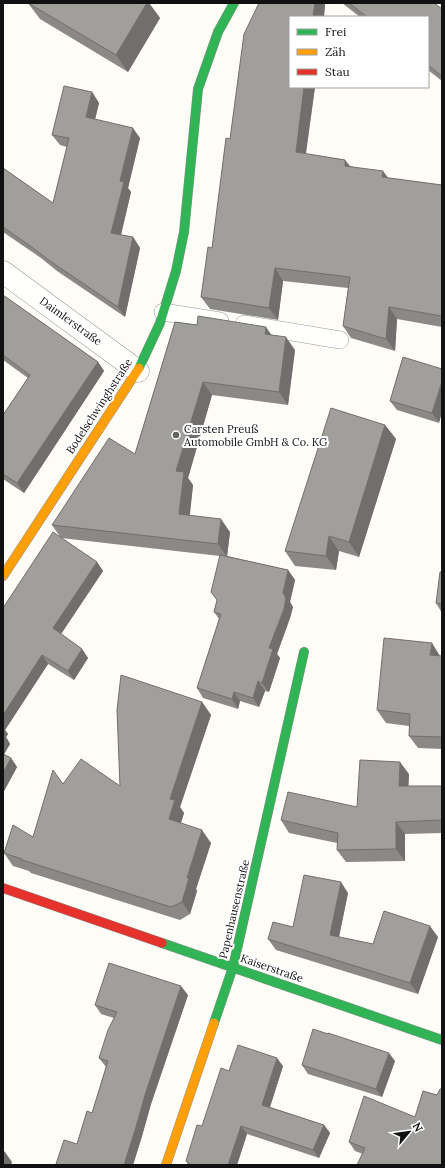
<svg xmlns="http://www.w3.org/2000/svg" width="445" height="1168" font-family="Lora,serif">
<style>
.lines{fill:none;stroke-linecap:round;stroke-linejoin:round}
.lane-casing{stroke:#979795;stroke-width:18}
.street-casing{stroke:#979795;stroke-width:23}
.fast-casing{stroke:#8e8d8b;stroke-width:10}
.slow-casing{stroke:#8e8d8b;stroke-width:10}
.jam-casing{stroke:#8e8d8b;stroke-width:10}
.lane{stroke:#fffffe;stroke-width:17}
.street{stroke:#fffffe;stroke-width:22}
.fast{stroke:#30b455;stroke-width:9}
.slow{stroke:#ff9f0a;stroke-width:9}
.jam{stroke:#e5322d;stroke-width:9}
.wall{fill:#8a8986}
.shaded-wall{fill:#716f6d}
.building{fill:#a19f9c;stroke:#716f6d}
.poi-dot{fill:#646362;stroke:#fff;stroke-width:1.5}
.labels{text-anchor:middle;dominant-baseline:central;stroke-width:4;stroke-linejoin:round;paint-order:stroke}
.street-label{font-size:11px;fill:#111;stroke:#fff}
.poi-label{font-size:11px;fill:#111;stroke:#fff;text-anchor:start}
</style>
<rect width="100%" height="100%" fill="#fdfcf7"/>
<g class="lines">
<defs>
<path id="lane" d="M163,312L220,321
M244,324L340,340"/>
<path id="street" d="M3,272L138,371"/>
<path id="fast" d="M139,368L160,323L176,271L184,232L198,89L218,32L234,3
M162,943L442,1040
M214,1023L233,967L304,652"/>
<path id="slow" d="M3,576L139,368
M166,1165L214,1023"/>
<path id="jam" d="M3,888L162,943"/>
</defs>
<use href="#lane" class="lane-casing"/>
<use href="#street" class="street-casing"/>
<use href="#fast" class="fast-casing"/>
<use href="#slow" class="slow-casing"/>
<use href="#jam" class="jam-casing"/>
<use href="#lane" class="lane"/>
<use href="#street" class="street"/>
<use href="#fast" class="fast"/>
<use href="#slow" class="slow"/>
<use href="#jam" class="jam"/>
</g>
<path class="wall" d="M28,3H149L160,18L128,72L40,19Z
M259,3H325L324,17H290V87H315L306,154L345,160L350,166L388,178L442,185V327L397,319L395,351L351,338L343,326L348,288L283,281L278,320L210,309L201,297L212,248L230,139Z
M342,3H434L442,9V81L428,70V17H360Z
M92,92L99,103L95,119L140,138L128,188L131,192L121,235L133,237L140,248L125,317L57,271L41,258L3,232V168L53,203L67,147L60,145L52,135Z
M3,295L98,362L104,371L24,493L3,479V415L28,378L3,360Z
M175,322L272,335L295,350L288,405L212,395L188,478L193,485L190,515L230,532L227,556L288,570L295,580L290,602L293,607L290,618L277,654L280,658L269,692L265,691L259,707L240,701L238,709L203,698L197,688L219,619L214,612L217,600L220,556L61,538L52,525L135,454Z
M403,357L439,423L397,410L390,401Z
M385,425L396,439L359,557L339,551L336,570L295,566L285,551Z
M97,562L103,571L61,634L82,649L88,658L74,680L48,664L5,730L8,734L6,737L10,744L4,754L11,758L17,767L3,793V608Z
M442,572V613L436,603Z
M440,656H442V749L418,748L409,736V726L386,723L377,710Z
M202,702L211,715L180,807L184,813L181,823L211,843L196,889L197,891L190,914L180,920L31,873L29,871L13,866L4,853L33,837L63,784L120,786Z
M409,774L408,786H442V833L405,834V861L346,862L337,850V843L289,833L281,820L357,807Z
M348,893L339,937L373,944L438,937L418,994L276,950L268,939L293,927Z
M188,995L151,1104L142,1136L133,1165H56V1164L77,1144L92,1113L106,1067L99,1058L114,1018L101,1014L95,1005Z
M395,1061L382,1097L308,1074L302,1065Z
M283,1066L270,1107L324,1125L330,1133L319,1158L247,1134L237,1165H188L186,1161L229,1071Z
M437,1095L442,1165L363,1154L355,1151L349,1142L415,1117Z"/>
<path class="shaded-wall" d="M147,3H149L160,18L128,72L116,55Z
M315,3H325L324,17H313Z
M304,87H315L304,165L296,152Z
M92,92L99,103L93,128L86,117Z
M133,128L140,138L128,188L131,192L119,243L111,233L120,181Z
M345,160L354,172L345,166Z
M383,171L392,183L382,177Z
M133,237L140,248L125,317L118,307Z
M275,268L283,281L278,320L269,308Z
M389,307L397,319L395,351L386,339Z
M266,327L275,340L265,334Z
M286,337L295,350L288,405L279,392Z
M98,362L104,371L24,493L17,483Z
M442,381V413L439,423L432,413Z
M203,382L212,395L188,478L193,485L188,527L179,514L176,471Z
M385,425L396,439L359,557L349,542Z
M221,519L230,532L227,557L218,544Z
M329,536L339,551L336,570L326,556Z
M97,562L103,571L59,637L53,628Z
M288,570L295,580L290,602L293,607L290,618L277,654L280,658L269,692L262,683L269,648L283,593Z
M432,643L440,656L439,668L430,655Z
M82,649L88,658L74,680L68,671Z
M42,655L48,664L5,730L8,734L6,737L10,744L3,756V715Z
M258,681L265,691L259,707L253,698Z
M234,692L240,701L238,709L232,699Z
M202,702L211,715L180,807L184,813L178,832L169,819L170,799Z
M11,758L17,767L3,793V773Z
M400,762L409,774L408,798L399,786Z
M396,822L405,834V861L396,849Z
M202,830L211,843L196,889L197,891L190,914L182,902L187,878Z
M341,882L348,893L337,946L330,935Z
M430,926L438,937L418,994L410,983Z
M181,986L188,995L151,1104L142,1136L133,1165H124L145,1095Z
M389,1053L395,1061L382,1097L376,1089Z
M277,1058L283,1066L268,1113L262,1105Z
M324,1125L330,1133L319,1158L313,1150Z
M241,1126L247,1134L237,1165H228Z
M5,1152L12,1162L11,1165H3V1158Z"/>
<path class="building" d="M28,3H147L116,55Z
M259,3H315L313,17H290V87H304L296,152L345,160V166L383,171L382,177L442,185V316L389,307L386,339L343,326L350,277L275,268L269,308L201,297L208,247L212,248L226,138L230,139L244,34Z
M349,3H434L442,9V76L428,65V17H367Z
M64,86L92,92L86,117L133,128L120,181L124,182L111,233L133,237L118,307L50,261L33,248L3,227V168L53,203L69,138L52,135Z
M3,295L98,362L17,483L3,474V415L30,375L3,355Z
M198,316L266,327L265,334L286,337L279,392L203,382L176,471L184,472L179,514L221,519L218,544L52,525L109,438L135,454L175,322L197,325Z
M403,357L442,369V381L432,413L390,401Z
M331,408L385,425L349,542L329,536L326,556L285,551Z
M53,532L97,562L53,628L82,649L68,671L42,655L3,715V608Z
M220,555L288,570L283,593L286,598L284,609L269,648L273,649L262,683L258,681L253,698L234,692L232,699L197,688L221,614L214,612L217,600L211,592Z
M440,572H442V604L436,603Z
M384,638L432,643L430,655L442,656V737L409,736L410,714L377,710Z
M121,675L202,702L170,799L175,800L169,819L202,830L187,878H189L182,902L171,907L22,860V859L4,853L13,825L33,837L53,770L63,784L81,759L120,786L117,710Z
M3,754L11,758L3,773Z
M360,760L400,762L399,786H442V820L396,822V849L337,850L338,833L281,820L288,792L357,807Z
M304,875L341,882L330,935L373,944L384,911L430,926L410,983L268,939L273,922L293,927Z
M109,963L181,986L145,1095L136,1127L124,1165H59L56,1164L64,1140L77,1144L87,1111L92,1113L108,1061L99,1058L108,1030L117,1012L95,1005Z
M313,1029L328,1034V1033L389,1053L376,1089L302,1065Z
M238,1045L277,1058L262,1105L324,1125L313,1150L241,1126L228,1165H191L186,1161L197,1125L202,1126L221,1068L229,1071Z
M440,1089H442V1165H357L365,1148L349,1142L364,1096L415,1117L423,1091L437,1095Z
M3,1152H5L3,1158Z"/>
<circle class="poi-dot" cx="176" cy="435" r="4"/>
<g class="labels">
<g class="street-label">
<text transform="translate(71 321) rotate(36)">Daimlerstraße</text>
<text transform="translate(99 406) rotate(-57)">Bodelschwinghstraße</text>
<text transform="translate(234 909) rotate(-77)">Papenhausenstraße</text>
<text transform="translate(272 968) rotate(19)">Kaiserstraße</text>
</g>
<g class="poi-label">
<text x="184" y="429">Carsten Preuß<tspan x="184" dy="13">Automobile GmbH &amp; Co. KG</tspan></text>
</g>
</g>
<rect width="445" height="1168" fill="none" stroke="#111111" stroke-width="8"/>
<rect x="289" y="16" width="140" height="72" fill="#ffffff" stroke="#a0a0a0"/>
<rect x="297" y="29" width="20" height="6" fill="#30b455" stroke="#a0a0a0"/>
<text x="325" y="36" font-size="12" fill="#111111">Frei</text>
<rect x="297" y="49" width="20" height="6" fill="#ff9f0a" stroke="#a0a0a0"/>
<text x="325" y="56" font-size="12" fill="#111111">Zäh</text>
<rect x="297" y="69" width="20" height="6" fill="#e5322d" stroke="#a0a0a0"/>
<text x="325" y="76" font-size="12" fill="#111111">Stau</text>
<g transform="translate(409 1132) rotate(61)" stroke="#ffffff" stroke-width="3" paint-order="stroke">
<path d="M0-3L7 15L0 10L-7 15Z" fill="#111111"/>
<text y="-6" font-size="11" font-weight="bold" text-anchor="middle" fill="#111111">N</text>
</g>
</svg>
